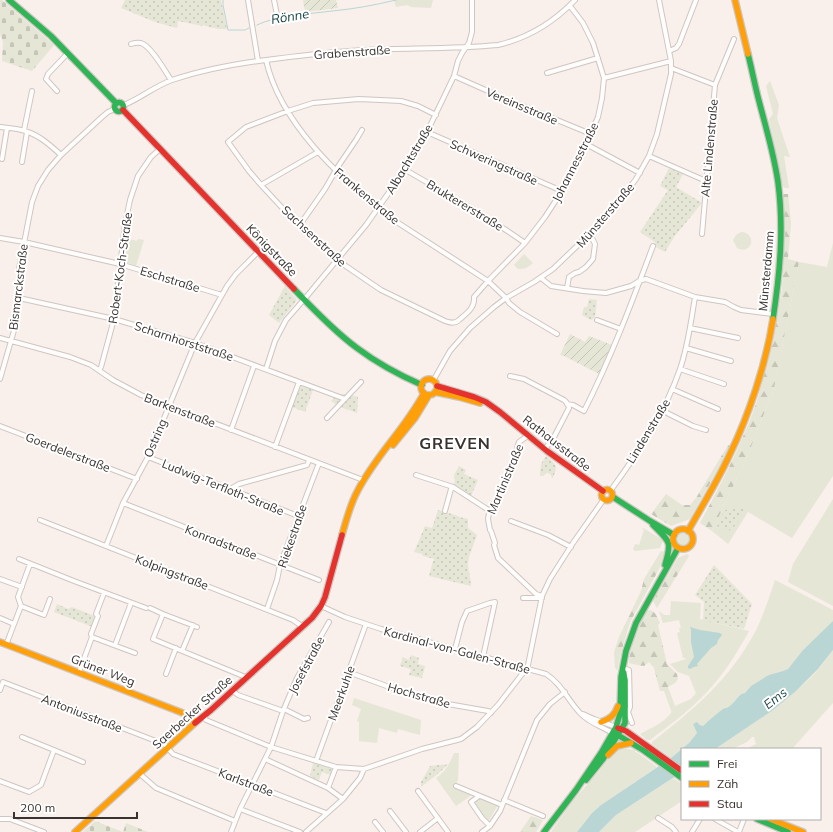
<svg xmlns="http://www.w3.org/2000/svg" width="833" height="832" font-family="Mulish,sans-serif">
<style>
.grass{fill:#e5e6d6}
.forest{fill:url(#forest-firs)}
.cemetery{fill:url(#cemetery-stones)}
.park{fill:url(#park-dots)}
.garden{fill:url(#garden-furrows)}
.water{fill:#b9d6d4}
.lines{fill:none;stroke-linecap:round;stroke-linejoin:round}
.stream{stroke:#b9d6d4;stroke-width:1}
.street-casing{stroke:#cec6c2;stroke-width:6}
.fast-casing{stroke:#cec6c2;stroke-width:8}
.slow-casing{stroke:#cec6c2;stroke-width:8}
.jam-casing{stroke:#cec6c2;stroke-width:8}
.street{stroke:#fefdfc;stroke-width:4}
.fast{stroke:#30b455;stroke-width:5.5}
.slow{stroke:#ff9f0a;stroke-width:5.5}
.jam{stroke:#e5322d;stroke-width:5.5}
.labels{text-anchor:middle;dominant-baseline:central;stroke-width:4;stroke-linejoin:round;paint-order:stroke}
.street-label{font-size:12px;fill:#39322f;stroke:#fff}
.water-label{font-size:13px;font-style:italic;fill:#153f3f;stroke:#fff}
.district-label{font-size:16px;font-weight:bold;letter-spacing:1px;fill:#39322f;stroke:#fff}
</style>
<defs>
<pattern id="forest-firs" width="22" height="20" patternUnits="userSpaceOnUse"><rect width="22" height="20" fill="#e5e6d6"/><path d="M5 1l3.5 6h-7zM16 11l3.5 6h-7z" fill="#c5c6b8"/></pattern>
<pattern id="cemetery-stones" width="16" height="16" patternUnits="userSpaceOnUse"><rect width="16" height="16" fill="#e5e6d6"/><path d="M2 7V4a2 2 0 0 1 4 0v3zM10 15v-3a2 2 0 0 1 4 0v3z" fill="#c5c6b8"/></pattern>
<pattern id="park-dots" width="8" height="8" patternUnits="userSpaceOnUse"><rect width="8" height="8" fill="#e5e6d6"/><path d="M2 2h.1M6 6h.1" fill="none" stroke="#c5c6b8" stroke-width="1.8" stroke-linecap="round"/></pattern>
<pattern id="garden-furrows" width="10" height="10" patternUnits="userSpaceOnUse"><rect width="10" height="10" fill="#e5e6d6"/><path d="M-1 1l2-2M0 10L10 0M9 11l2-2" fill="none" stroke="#c5c6b8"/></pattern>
</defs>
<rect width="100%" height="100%" fill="#f9efeb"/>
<path class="grass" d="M394,0H433L431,8L411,7L407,5L396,7Z
M770,81L779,105L777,118L790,157L784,156L789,188H785L782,185L769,119L773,114L766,86Z
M741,232C758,233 752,256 737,248L733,240L736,235Z
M126,238L137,241L138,239L144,240L136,266L123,261Z
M833,243V476L792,538L748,512L728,544L712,531L747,457L774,388L799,262L827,267Z
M524,254L533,263C527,268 526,269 518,269L514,265Z
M833,499V606L788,582L793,564Z
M643,528L663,540L660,548L635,551L633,549L635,544L639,545L644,530L642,529Z
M676 539a7 7 0 1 1 14 0a7 7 0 1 1-14 0Z
M775,580L833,610V621L803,650L788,669L783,671L772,674L756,683L745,693C738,694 737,700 731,705C729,707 726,708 723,710C716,714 709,720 703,726L697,723L693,724L697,733L689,743L671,758L652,744V742C693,710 728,681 754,634C763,617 769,598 775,580Z
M671,601L701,603L700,619L749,631C737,653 724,674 707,692C690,710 670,725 650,740H647L640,734C653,727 669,721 675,706L691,699L696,693L689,676L678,672L670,664L686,659L685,658H683L677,633L680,632L679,628H681L679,620L663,623L659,611L664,615H670Z
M833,650V703L792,749H746L756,744L754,737H752L747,742L732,749H715C746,727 779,707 807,681C817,672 825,661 833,650Z
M354,698L421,720L420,735L398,729L397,733L379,728L377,743L359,741V722L357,721L361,709L352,705Z
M620,746L622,749H628L635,750V752L638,753L657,767L601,805L592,813L577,832H551L570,804L599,771L613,752Z
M454,753H459L458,780L456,784L473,794L456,806L436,778C446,771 449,765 454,753Z
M673,778L682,784V801L635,832H599L616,815Z
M478,798H481L498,805L488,822L483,817L475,805L476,801Z"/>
<path class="forest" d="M783,194H788L791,223L788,259L799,262L774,388L747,457L712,531L700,523L717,491L733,459L749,423L757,401L772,345L782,289L785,230Z
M728,445L731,446L690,519L671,526L651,514L666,494L682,505H690L696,498Z
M661,551L667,552L664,560L630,622L622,649L617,671L615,667L614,652L619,637L641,591L644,579Z
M687,554L689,556L657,608L653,601L678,558Z
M650,610C656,612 657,617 660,623L658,625L667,664L677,674L678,679L675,683L668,687L675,706L672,713L664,691H660L654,668L649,662L644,666L637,665L629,663C630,645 637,628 646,611Z
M531,816L543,820L536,832H520Z"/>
<path class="cemetery" d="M0,0H2L54,45L32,71L2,61L3,42L0,34Z
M95,821L123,832L126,823L148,832H83Z"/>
<path class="park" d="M125,0H221L227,29H218L202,25V26L178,21L177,28L155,22L121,8Z
M669,168L683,174L676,187L702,203L674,237L665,252L654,246L655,242L640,232L668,190L660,186Z
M285,286L297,300L279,323L269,315Z
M589,299L597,300L595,317L594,318L591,320L582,315L584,307H587Z
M300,385L313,390L305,412L292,407Z
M338,394H347L358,397L357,413L340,407L331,401Z
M546,456C556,464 559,466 552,479L551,475L548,473H546L543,476H540L541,464Z
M459,466L466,470L464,474L478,480L471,496L454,485L455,480L454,475Z
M746,508L734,527L732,526L728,533L716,525L725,510Z
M438,510L458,516L459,517L468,519V528L477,535C474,545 469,553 468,564C468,568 471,580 471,586L429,576L433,561H434V559L423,556L422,554L414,552L425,526L432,528Z
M714,565L752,604L744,629L703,620L704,602L695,595Z
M57,604L68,609L72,607L97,617L93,627L54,612Z
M411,655L419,658L418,664L425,666L422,678L409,675L411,669L400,666L403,657L409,660Z
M313,763L333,769L331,775L322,772L319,780L310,776Z
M448,764L440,772L421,787V782L430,766Z"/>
<path class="garden" d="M303,0H336L338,8L305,12Z
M570,334L585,342L589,336L612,345L599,374L564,356L560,355Z"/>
<path class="water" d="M833,621V650L818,669L796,691L773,710L715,749H682V772L616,815L599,832H577L592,813L601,805L671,758L689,743L697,733L693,724L697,722L700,725L703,726C709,720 716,714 723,709C726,708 729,707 731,705C737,700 738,694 745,693L751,686L767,676L772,674L783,671L788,669L803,650Z
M690,627L700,630L720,633L722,635L718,640L717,644L711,648L697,664L698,666L694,667L690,669L688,668V666L694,657L691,642V629L690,628Z"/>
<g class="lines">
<path class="stream" d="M223,0V5L228,30H245L249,28
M257,25C277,15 310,14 332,11C354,9 375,5 396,0"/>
<defs>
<path id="street" d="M248,0L258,61
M274,0L277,15
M131,44C134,43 137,42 141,43C151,46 165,71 171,80
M669,51L676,48L679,44L696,0
M266,60C280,123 340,178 389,217L488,281L506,298L509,303L520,312L557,334
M671,68L715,85
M547,73L598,58
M454,76L506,99L591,134
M604,78L671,61
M57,91L46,79L48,74L68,53
M124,105C141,98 155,86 172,80C205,69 240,63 274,59C305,55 336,51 367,50C411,48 455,49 498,45C528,38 554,22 575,0
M436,115L418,106L401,101L359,99L313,103L288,111L246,127L228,142L249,171L261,185L299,226L337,260L381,290L445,321C450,323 455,324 459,320C467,313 475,308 474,297L488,281L525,243L545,217L562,191L586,144L598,117L602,98L604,78L593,43L583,23L570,6
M0,127C8,128 17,128 25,131C39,135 50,145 61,155
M24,130L32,91
M427,132L562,191
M586,144L640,173
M649,156L706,181
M2,159L7,128
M22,162L27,132
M404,169C445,193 486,215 525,243
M261,185L318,152
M299,226L325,189L337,168L356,140L362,130
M702,234L715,85L734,39
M0,238L24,242L120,264L222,295
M541,278L551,286L583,291L606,293L631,286L639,281L646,279L695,297L725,302L734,307L741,310L773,314
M567,288L569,277L575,273L579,272L586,267L593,259L595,244L590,234
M19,298L114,319L195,343L345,399
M597,320L621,329
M690,328L738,338
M0,338L70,357L91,365L113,380L141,395L363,480
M686,348L731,361
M266,369L275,341L286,320L307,296L366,225L392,188L427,132L454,76L458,61L462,53L469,43L472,32V0
M680,369L724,384
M99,370L101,367L114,319L125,224L130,200L138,176L151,157L160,149
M510,376L524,379L564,400C567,402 568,404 569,408L554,437L545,449
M0,379L15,327L19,298V269L32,202L38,186L48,170L61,155L102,117L108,112L115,109
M433,381L450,351L470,328L494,307L506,298L534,282L553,269L599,225L622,198L636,179L649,156L657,134L671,74V61L659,0
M672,389L718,409
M567,404L573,405L584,411C611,358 632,302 653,246
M663,411L693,426L706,430
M327,418L361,382
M0,426L137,479
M231,430L254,366
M529,435L519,442L511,466L509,469L502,488L489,513L488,519L490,530L491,531L495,543L494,545L498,558L536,594L542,596
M275,447L299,382
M148,457L230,489L298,516
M416,475L453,487L490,511
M230,489L239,484L307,465L309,460
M611,490C638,453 665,413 680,369C688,346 691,321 695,297
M123,503L319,580
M445,511L451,489L453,487
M40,520L293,620L303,627
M511,521L548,535L571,547
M106,546L123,503L148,457L195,343L227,286L236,274L258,252
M19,559L74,581L146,608
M0,579L22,587
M523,598H542
M21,606L44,615L50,599
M321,606L345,617L381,629L546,674C562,684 568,701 581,714C590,723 602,727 613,733
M150,608L163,614
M267,609L277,580L280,565L319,463
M0,618L14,624
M197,627L163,614L153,639L243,676L246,679
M92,637L91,634L98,616L96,614L104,593
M6,645L21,606L18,597L30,564
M115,645L131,603
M455,649L462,622L467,611L490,603L495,602L483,657
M182,651L193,625
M623,668L629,670L630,707L628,712L632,723
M79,672L92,637L135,653
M348,672L403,692L442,703L488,711L491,713
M166,674L176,648
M0,690L3,682L161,743L165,745L173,754L326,813
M233,691L238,695L283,711
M284,709L304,719L308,718
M583,714L594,719L616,727
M204,716L206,720L271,747L336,767L364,769L422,749L461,739L477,727L498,705L526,669L528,665L542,596L550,579L573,543L604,499
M22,737L54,750
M265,759L328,788L343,799
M316,761L366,624
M140,774L156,788L235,821
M0,781L29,792L41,785L54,750L83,762
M456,786L502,805
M328,788L336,767
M418,791L448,832
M479,796L471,802L482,818L490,826
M504,800L543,816
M240,809L300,832
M390,811L406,832
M658,818L672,827L676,832
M0,819H10L44,832
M715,819L738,832
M375,822L383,832
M231,832L240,809L271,747L283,711L297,678L329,622
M306,832L343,799L360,778L364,769
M420,832L438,818
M482,832L490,826L500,811L537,720L550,704L565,692
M692,832L700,819
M739,832L744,819"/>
<path id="fast" d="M9,0L51,36L116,103
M748,54C752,70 755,86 759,101C766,128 774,154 778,182C784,228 780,273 773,319
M114.5 107a4.5 4.5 0 1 1 9 0a4.5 4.5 0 1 1-9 0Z
M294,289C313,309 335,332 357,348C377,363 399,375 422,385
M613,497L650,521L674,535
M653,525C670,542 672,541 665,565
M616,734L643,750L682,778
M586,780L603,759L625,723V680L623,671
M757,819L788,832
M544,832L576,790L601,753L616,727L620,714L621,677L626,651L636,623L678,548"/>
<path id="slow" d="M735,0L748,54
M421 387a8 8 0 1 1 16 0a8 8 0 1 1-16 0Z
M435,392L459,397L480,403
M393,445L415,418L429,395
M601.5 495a5.5 5.5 0 1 1 11 0a5.5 5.5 0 1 1-11 0Z
M673 539a10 10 0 1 1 20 0a10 10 0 1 1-20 0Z
M688,531C702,506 717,482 729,456C749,415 766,364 773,319
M342,535C346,521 350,505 357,492C375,456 405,429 424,393
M0,642L188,715L196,722
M601,722C610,719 615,715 618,706
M608,755L617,746L631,743
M770,819L803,832
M75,832L195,723"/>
<path id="jam" d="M123,110L294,289
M437,386L474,397L486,402L500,412L547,451L603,491
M195,723L211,710L312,618L321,606L325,597L342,535
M618,728L626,731L682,771"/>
</defs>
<use href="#street" class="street-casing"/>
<use href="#fast" class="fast-casing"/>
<use href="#slow" class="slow-casing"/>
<use href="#jam" class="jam-casing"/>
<use href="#street" class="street"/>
<use href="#fast" class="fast"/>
<use href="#slow" class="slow"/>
<use href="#jam" class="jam"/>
</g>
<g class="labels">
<g class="street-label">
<text transform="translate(352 52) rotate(-4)">Grabenstraße</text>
<text transform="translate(522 106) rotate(23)">Vereinsstraße</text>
<text transform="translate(709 148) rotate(-85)">Alte Lindenstraße</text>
<text transform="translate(409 159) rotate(-59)">Albachtstraße</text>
<text transform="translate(494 162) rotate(24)">Schweringstraße</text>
<text transform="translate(575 162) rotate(-63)">Johannesstraße</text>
<text transform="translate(367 196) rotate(40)">Frankenstraße</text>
<text transform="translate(465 205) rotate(31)">Bruktererstraße</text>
<text transform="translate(605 215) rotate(-49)">Münsterstraße</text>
<text transform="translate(314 236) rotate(43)">Sachsenstraße</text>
<text transform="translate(272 250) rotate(46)">Königstraße</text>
<text transform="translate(120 268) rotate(-82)">Robert-Koch-Straße</text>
<text transform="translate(766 271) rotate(-85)">Münsterdamm</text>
<text transform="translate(170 279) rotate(17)">Eschstraße</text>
<text transform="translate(18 287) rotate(-83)">Bismarckstraße</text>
<text transform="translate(184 341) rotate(18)">Scharnhorststraße</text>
<text transform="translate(180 410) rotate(21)">Barkenstraße</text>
<text transform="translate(648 431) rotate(-59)">Lindenstraße</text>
<text transform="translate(155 438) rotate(-67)">Ostring</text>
<text transform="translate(557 443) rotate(38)">Rathausstraße</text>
<text transform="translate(68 452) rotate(21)">Goerdelerstraße</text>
<text transform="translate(505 479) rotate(-67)">Martinistraße</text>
<text transform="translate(223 487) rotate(22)">Ludwig-Terfloth-Straße</text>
<text transform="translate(292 536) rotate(-71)">Riekestraße</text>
<text transform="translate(221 542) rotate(21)">Konradstraße</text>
<text transform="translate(172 572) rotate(21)">Kolpingstraße</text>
<text transform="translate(457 650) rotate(15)">Kardinal-von-Galen-Straße</text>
<text transform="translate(306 665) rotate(-62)">Josefstraße</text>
<text transform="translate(103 670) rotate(21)">Grüner Weg</text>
<text transform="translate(341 693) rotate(-70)">Meerkuhle</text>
<text transform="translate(419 695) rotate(16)">Hochstraße</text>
<text transform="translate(192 712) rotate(-42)">Saerbecker Straße</text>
<text transform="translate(82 713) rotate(21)">Antoniusstraße</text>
<text transform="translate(246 782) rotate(21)">Karlstraße</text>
</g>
<g class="water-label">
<text transform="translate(290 16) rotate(-9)">Rönne</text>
<text transform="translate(775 698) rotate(-38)">Ems</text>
</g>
<g class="district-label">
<text x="455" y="443">GREVEN</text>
</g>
</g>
<rect x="681" y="748" width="140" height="72" fill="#ffffff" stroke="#b0adac"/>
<rect x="689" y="761" width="20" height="6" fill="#30b455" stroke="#b0adac"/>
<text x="717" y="768" font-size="12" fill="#39322f">Frei</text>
<rect x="689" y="781" width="20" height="6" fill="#ff9f0a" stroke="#b0adac"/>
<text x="717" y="788" font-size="12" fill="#39322f">Zäh</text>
<rect x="689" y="801" width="20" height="6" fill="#e5322d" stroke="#b0adac"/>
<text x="717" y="808" font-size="12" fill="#39322f">Stau</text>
<path d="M14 812v6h123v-6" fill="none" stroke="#39322f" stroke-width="2"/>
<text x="20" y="812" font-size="12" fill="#39322f" stroke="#ffffff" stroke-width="3" paint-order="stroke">200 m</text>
</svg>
